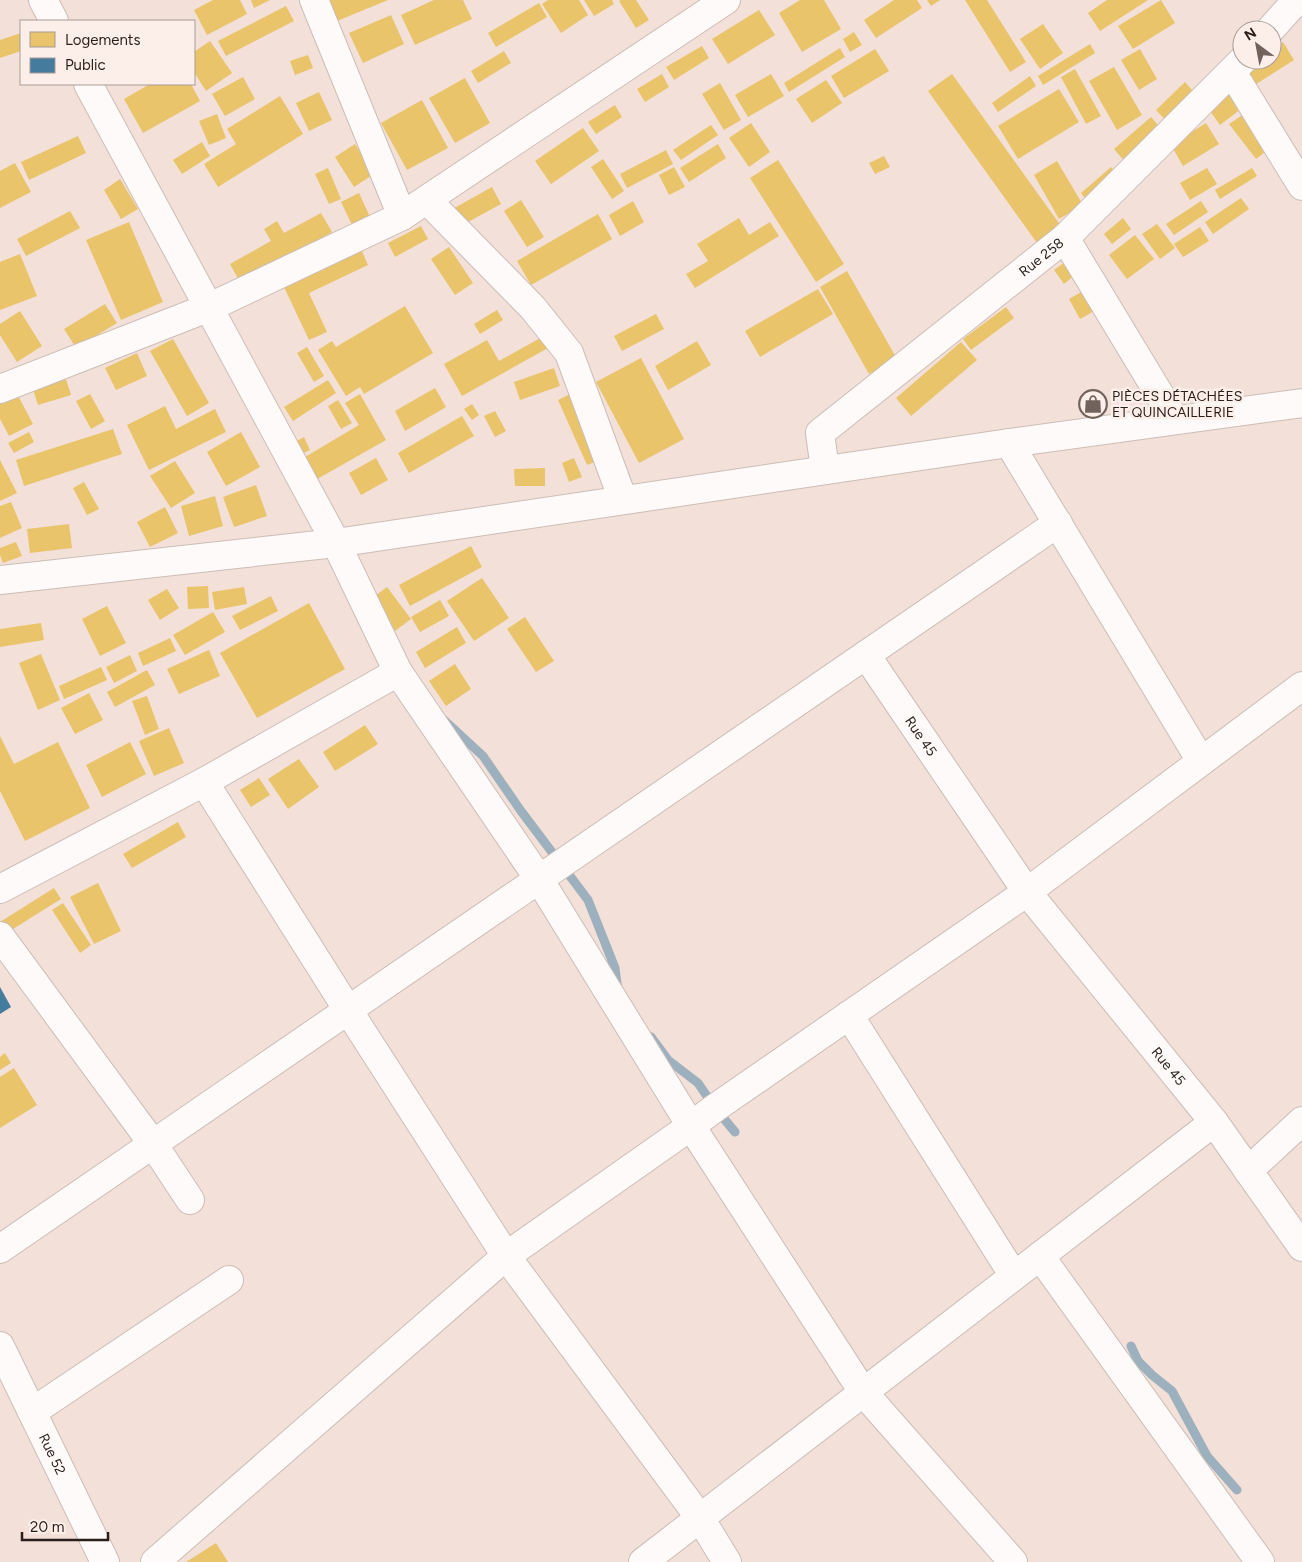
<svg xmlns="http://www.w3.org/2000/svg" width="1302" height="1562" font-family="Figtree,sans-serif">
<style>
.homes{fill:#e9c46a}
.public{fill:#457b9d}
.lines{fill:none;stroke-linecap:round;stroke-linejoin:round}
.stream{stroke:#9db0be;stroke-width:9}
.minor-casing{stroke:#ccbdb7;stroke-width:30}
.minor{stroke:#fdfaf9;stroke-width:28}
.labels{text-anchor:middle;dominant-baseline:central;stroke-width:5;stroke-linejoin:round;paint-order:stroke}
.street-label{font-size:14px;fill:#2b1f1a;stroke:#fceee8}
.poi-label{font-size:14px;fill:#2b1f1a;stroke:#fceee8;text-anchor:start}
</style>
<rect width="100%" height="100%" fill="#f3e0d8"/>
<path class="homes" d="M213,0H240L247,14L207,35L194,10Z
M251,0H270L254,8Z
M328,0H388L337,21Z
M434,0H463L472,19L415,45L401,15Z
M548,0H579L588,15L561,33L542,4Z
M584,0H612L614,4L594,16Z
M621,0H636L649,20L636,28L619,1Z
M800,0H824L841,29L802,52L779,13Z
M894,0H917L922,8L876,38L864,20Z
M927,0H940L931,6Z
M965,0H987L1026,62L1010,72Z
M1107,0H1148L1100,31L1088,13Z
M1161,0L1175,23L1133,49L1118,26Z
M539,3L547,17L496,47L488,33Z
M286,6L294,21L226,56L218,41Z
M759,10L775,35L728,64L712,39Z
M391,15L404,44L363,63L349,33Z
M1043,24L1063,53L1040,69L1020,39Z
M854,32L862,45L850,52L843,39Z
M21,33V51L0,58V40Z
M210,41L232,73L206,91L194,72V52Z
M1283,42L1294,60L1250,88L1239,69L1253,60H1272V48Z
M1090,44L1095,53L1043,85L1038,76Z
M702,46L709,58L674,80L666,67Z
M840,48L845,57L789,92L784,83Z
M875,49L889,71L844,98L831,76Z
M1140,49L1157,79L1139,90L1121,60Z
M504,51L511,63L478,83L471,71Z
M308,55L313,68L295,75L290,61Z
M1114,67L1142,115L1117,130L1089,81Z
M1075,69L1101,116L1086,124L1061,77Z
M662,74L669,87L645,102L637,89Z
M771,74L784,96L748,117L735,95Z
M952,74L1061,226L1037,243L928,91Z
M1030,76L1036,86L998,112L992,103Z
M243,77L255,99L225,116L212,94Z
M465,78L490,123L455,143L429,98Z
M826,80L842,103L812,123L796,99Z
M1185,82L1198,97L1169,124L1156,110Z
M720,83L741,120L724,130L702,94Z
M150,84H191L200,101L143,133L124,99Z
M1059,89L1079,122L1018,159L998,126Z
M319,92L332,120L309,131L296,103Z
M1229,93L1241,109L1220,125L1208,108Z
M280,96L303,134L218,187L204,164L236,144L227,129Z
M422,100L448,148L407,170L381,123Z
M615,105L622,117L596,134L588,122Z
M217,114L226,138L209,145L199,121Z
M1244,114L1270,148L1256,159L1229,124Z
M1151,117L1163,131L1126,163L1114,149Z
M751,123L770,152L749,167L729,138Z
M1206,123L1219,144L1183,166L1171,145Z
M711,125L718,135L681,160L673,150Z
M583,128L599,151L551,184L535,161Z
M78,136L86,153L29,180L21,162Z
M202,142L210,156L182,174L173,160Z
M355,144L374,174L354,187L335,157Z
M718,144L726,158L689,182L680,168Z
M666,150L673,164L627,188L620,174Z
M884,156L890,167L875,174L869,163Z
M603,159L624,191L612,199L591,167Z
M778,160L844,264L816,282L750,178Z
M1057,161L1083,205L1059,219L1034,175Z
M15,163L31,192L0,208V171Z
M674,167L685,187L669,195L659,175Z
M1111,167L1119,177L1089,203L1081,193Z
M328,168L341,199L329,204L315,174Z
M1207,168L1217,184L1190,200L1180,183Z
M1252,168L1257,176L1220,199L1215,190Z
M120,179L138,209L121,219L104,190Z
M492,187L501,204L459,227L449,211Z
M359,193L371,219L353,227L341,202Z
M1241,198L1249,209L1213,234L1205,222Z
M521,200L544,237L527,247L504,211Z
M633,201L644,222L620,236L609,215Z
M1201,201L1208,212L1174,235L1166,224Z
M70,211L80,228L26,256L17,239Z
M321,213L332,232L241,284L230,264L271,241L264,229L277,221L284,233Z
M598,214L612,239L531,285L517,261Z
M739,218L749,235L770,222L779,236L695,288L686,274L708,261L697,244Z
M1123,218L1131,229L1112,244L1104,234Z
M129,222L163,302L121,320L86,240Z
M1157,224L1175,248L1160,259L1142,234Z
M421,226L428,239L395,257L388,243Z
M1200,227L1209,241L1183,257L1174,244Z
M1135,235L1154,259L1127,279L1109,255Z
M449,247L473,283L455,295L431,259Z
M362,251L368,265L309,293L327,332L309,340L284,287Z
M20,254L37,296L0,310V262Z
M1065,262L1075,275L1064,284L1054,270Z
M847,271L897,359L869,374L820,287Z
M818,289L833,314L760,357L745,331Z
M1083,291L1094,311L1080,319L1069,299Z
M105,304L117,323L76,348L64,329Z
M405,306L433,353L364,394L360,387L346,396L318,350L332,341L336,347Z
M1006,307L1014,318L971,350L963,339Z
M497,310L503,320L480,334L474,324Z
M20,311L42,346L17,362L0,335V324Z
M656,314L664,329L622,351L614,336Z
M542,337L548,348L462,396L444,364L487,340L499,361Z
M173,339L209,403L187,416L150,351Z
M697,341L711,365L668,390L655,366Z
M961,342L977,360L911,416L896,398Z
M307,347L324,376L314,382L297,353Z
M137,353L147,376L116,390L105,368Z
M641,358L684,439L639,463L596,382Z
M554,368L560,386L520,400L514,382Z
M65,376L71,395L38,405L32,386Z
M328,380L336,393L293,421L284,407Z
M14,388L33,424L9,436L0,419V395Z
M435,388L446,407L405,431L395,411Z
M572,393L602,459L587,465L558,400Z
M90,394L105,421L91,429L76,401Z
M360,394L386,440L312,482L300,460L359,425L345,403Z
M338,400L352,423L341,429L328,406Z
M472,404L479,415L472,420L464,409Z
M165,406L176,429L215,409L226,432L149,470L127,425Z
M495,411L506,431L495,437L484,416Z
M462,416L474,436L409,473L398,453Z
M113,429L122,454L24,486L16,460Z
M29,432L34,442L14,453L8,443Z
M241,432L260,467L226,486L207,452Z
M304,437L310,450L297,456L291,444Z
M376,458L388,480L361,495L349,473Z
M574,458L582,477L569,482L562,463Z
M0,460L17,493L0,501Z
M175,461L195,493L171,508L150,476Z
M545,468V486H515L514,469Z
M84,482L99,509L87,515L73,488Z
M256,485L267,516L234,527L223,497Z
M215,496L223,526L189,536L181,506Z
M11,502L22,528L0,538V506Z
M165,507L178,533L150,547L137,522Z
M69,524L72,548L30,553L27,529Z
M16,542L22,556L3,563L0,555V548Z
M471,546L482,567L410,606L399,585Z
M482,578L509,618L474,641L447,601Z
M208,586L209,608L188,609L187,587Z
M244,587L247,604L215,610L212,592Z
M387,587L411,619L395,631L371,599Z
M167,589L179,608L160,620L148,600Z
M271,596L278,611L240,630L232,616Z
M440,600L449,616L420,632L411,617Z
M309,603L345,669L257,718L220,653Z
M107,606L126,643L100,656L82,619Z
M213,612L225,632L185,655L173,635Z
M525,617L554,661L536,672L507,629Z
M41,623L44,640L0,647V629Z
M457,627L466,643L425,668L416,652Z
M170,638L176,651L143,666L138,653Z
M209,650L220,676L179,694L167,669Z
M41,654L60,700L38,710L19,663Z
M130,655L137,671L114,683L106,667Z
M455,664L471,689L446,706L429,681Z
M101,667L107,680L64,699L59,686Z
M147,670L155,685L115,707L107,692Z
M89,693L103,720L75,734L61,708Z
M147,696L159,729L145,735L132,701Z
M365,725L378,744L335,771L323,752Z
M169,728L184,763L154,776L139,741Z
M0,736L14,764L58,742L90,808L25,841L0,791Z
M130,742L146,774L102,797L86,765Z
M299,759L319,787L288,809L268,779Z
M259,778L270,795L251,807L240,790Z
M178,822L186,837L132,868L123,854Z
M98,883L121,931L94,944L70,897Z
M54,888L61,899L5,934L0,926V922Z
M63,903L91,945L80,953L52,910Z
M5,1053L11,1063L0,1070V1057Z
M14,1068L37,1105L0,1128V1077Z
M216,1543L228,1562H186Z"/>
<path class="public" d="M0,987L11,1007L0,1014Z"/>
<g class="lines">
<path class="stream" d="M444,720L483,756L521,811L588,900L615,968L618,991
M651,1037L668,1060L698,1083L715,1108L735,1132
M1131,1346L1138,1361L1152,1375L1172,1391L1207,1456L1237,1490"/>
<defs>
<g id="minor">
<path d="M43,0L54,21"/>
<path d="M314,0L402,216"/>
<path d="M1270,30L1297,0"/>
<path d="M1232,72L1302,186"/>
<path d="M88,84L336,543L398,672L539,879L691,1126L863,1392L1013,1562"/>
<path d="M427,200L533,308L569,353L623,500"/>
<path d="M1065,238L1175,420"/>
<path d="M0,389L210,307L402,216L726,0"/>
<path d="M1009,443L1201,761"/>
<path id="s1" d="M825,470L820,433L1065,238L1243,60"/>
<path d="M0,580L336,543L1009,443L1302,403"/>
<path id="s2" d="M866,655L1027,892L1214,1122L1302,1247"/>
<path d="M204,782L348,1010L506,1256L700,1518L727,1562"/>
<path d="M0,889L204,782L398,672"/>
<path d="M0,936L153,1144L190,1200"/>
<path d="M849,1015L1014,1276"/>
<path d="M1248,1171L1302,1121"/>
<path d="M0,1249L1058,523"/>
<path d="M1040,1256L1260,1562"/>
<path id="s3" d="M0,1346L105,1562"/>
<path d="M32,1412L229,1280"/>
<path d="M155,1562L506,1256L691,1126L715,1108L1027,892L1302,686"/>
<path d="M643,1562L1214,1122"/>
</g>
</defs>
<use href="#minor" class="minor-casing"/>
<use href="#minor" class="minor"/>
</g>
<defs>
<symbol id="shop-ring" viewBox="-11 -11 22 22"><circle r="9.5" fill="#fceee8" stroke="#71635c" stroke-width="1.5"/><path d="M-5-2.5h2.3a2.7 3.5 0 0 1 5.4 0H5L5.5 6h-11ZM-1.5-2.5h3a1.5 2.3 0 0 0-3 0Z" fill="#71635c"/></symbol>
</defs>
<g fill-rule="evenodd">
<use href="#shop-ring" x="1077" y="388" width="32" height="32"/>
</g>
<g class="labels">
<g class="street-label">
<text stroke="none"><textPath href="#s1" startOffset="320">Rue 258</textPath></text>
<text stroke="none"><textPath href="#s2" startOffset="98">Rue 45</textPath></text>
<text stroke="none"><textPath href="#s2" startOffset="511">Rue 45</textPath></text>
<text stroke="none"><textPath href="#s3" startOffset="120">Rue 52</textPath></text>
</g>
<g class="poi-label">
<text x="1112" y="396">PIÈCES DÉTACHÉES<tspan x="1112" dy="16">ET QUINCAILLERIE</tspan></text>
</g>
</g>
<rect x="20" y="20" width="175" height="65" fill="#fceee8" stroke="#a89b96"/>
<rect x="30" y="32" width="25" height="15" fill="#e9c46a" stroke="#a89b96"/>
<text x="65" y="45" font-size="15" fill="#2b1f1a">Logements</text>
<rect x="30" y="58" width="25" height="15" fill="#457b9d" stroke="#a89b96"/>
<text x="65" y="70" font-size="15" fill="#2b1f1a">Public</text>
<g transform="translate(1257 45) rotate(328)"><circle r="24" fill="#fceee8" stroke="#a89b96"/>
<path d="M0-4L9 19L0 12L-9 19Z" fill="#71635c"/>
<text y="-8" font-size="14" font-weight="bold" text-anchor="middle" fill="#2b1f1a">N</text>
</g>
<path d="M22 1532v8h86v-8" fill="none" stroke="#2b1f1a" stroke-width="2.5"/>
<text x="30" y="1532" font-size="15" fill="#2b1f1a" stroke="#fceee8" stroke-width="4" paint-order="stroke">20 m</text>
</svg>
